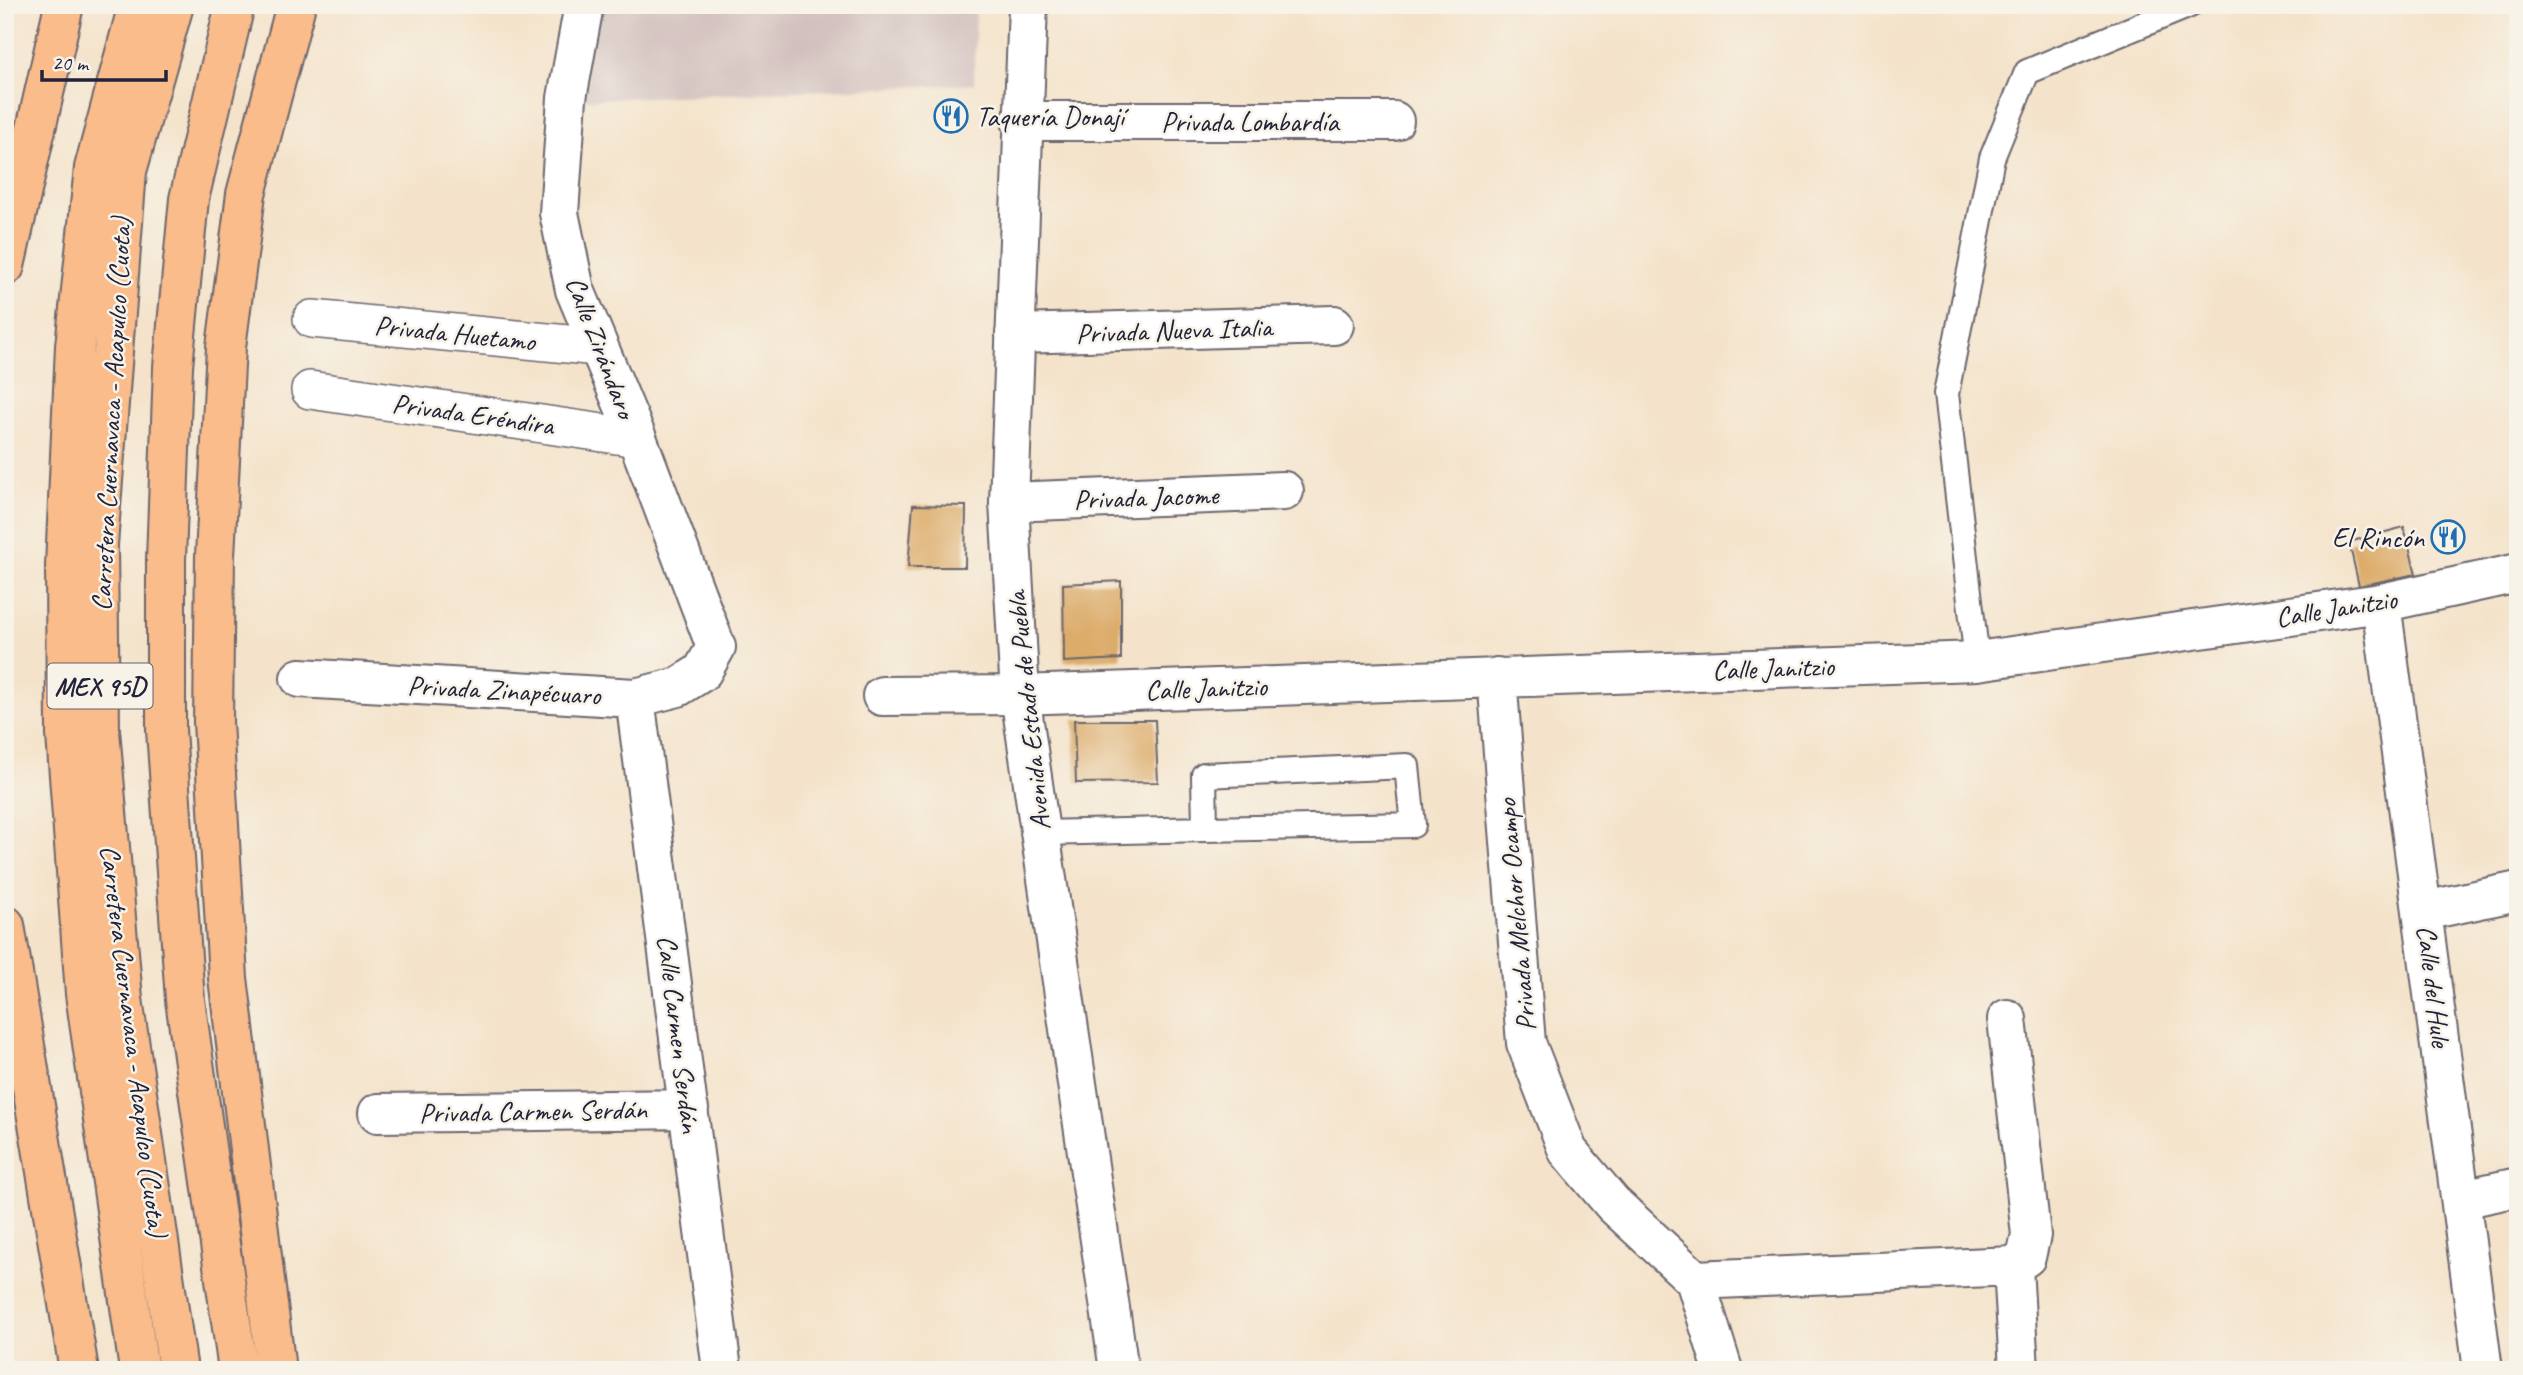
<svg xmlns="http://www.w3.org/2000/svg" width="2523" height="1375" font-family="Caveat,sans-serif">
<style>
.industrial{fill:#d1bfbd}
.building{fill:#dcac6b}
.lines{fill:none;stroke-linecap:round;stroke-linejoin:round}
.service-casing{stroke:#6c666d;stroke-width:28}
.pedestrian-casing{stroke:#6c666d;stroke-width:40}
.minor-casing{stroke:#6c666d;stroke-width:42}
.tertiary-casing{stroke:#6c666d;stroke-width:42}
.primary-casing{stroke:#6c666d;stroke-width:42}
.motorway-casing{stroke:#6c666d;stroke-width:42}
.service{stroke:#fff;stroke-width:24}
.pedestrian{stroke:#fff;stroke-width:37}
.minor{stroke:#fff;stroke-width:38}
.tertiary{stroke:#fff;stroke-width:38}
.primary{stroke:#f9bc8a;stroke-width:38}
.motorway{stroke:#f9bc8a;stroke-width:38}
.labels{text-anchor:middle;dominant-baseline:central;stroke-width:5;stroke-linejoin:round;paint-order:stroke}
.shield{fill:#f7f3e8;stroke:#62616f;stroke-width:2}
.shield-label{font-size:26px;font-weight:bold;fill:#22223b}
.poi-label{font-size:28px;fill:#22223b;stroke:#f7f3e8;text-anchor:start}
.street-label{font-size:28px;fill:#22223b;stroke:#f7f3e8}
</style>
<rect width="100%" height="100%" fill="#f7f3e8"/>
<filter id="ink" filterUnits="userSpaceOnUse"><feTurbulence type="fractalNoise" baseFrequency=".0143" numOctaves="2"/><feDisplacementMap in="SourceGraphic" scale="14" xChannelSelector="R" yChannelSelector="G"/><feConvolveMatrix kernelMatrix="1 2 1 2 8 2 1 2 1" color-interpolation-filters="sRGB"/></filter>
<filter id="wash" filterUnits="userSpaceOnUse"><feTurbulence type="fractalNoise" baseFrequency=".00686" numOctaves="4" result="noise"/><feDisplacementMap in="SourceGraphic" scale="28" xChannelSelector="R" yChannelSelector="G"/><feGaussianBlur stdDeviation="1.57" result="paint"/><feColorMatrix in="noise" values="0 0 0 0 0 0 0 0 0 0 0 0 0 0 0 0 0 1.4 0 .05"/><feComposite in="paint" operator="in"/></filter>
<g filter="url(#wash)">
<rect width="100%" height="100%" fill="#f4e3ca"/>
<path class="industrial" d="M592,5H976L974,84L575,100Z"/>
<g id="blocks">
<path class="building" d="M913,505L966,506L965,567H908Z
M2404,527L2416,574L2359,586L2349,542Z
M1121,581V659L1064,662L1063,584Z
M1074,720H1155L1158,782L1076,783Z"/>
</g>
</g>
<g filter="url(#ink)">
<use href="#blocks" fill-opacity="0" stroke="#6c666d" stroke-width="2"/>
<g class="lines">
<defs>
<path id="service" d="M1977,661L1946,394L1992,158L2027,72L2190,5
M1042,833L1205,829L1204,775L1407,766L1413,825L1205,829"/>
<path id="pedestrian" d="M312,319L598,347
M310,390L637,438"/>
<path id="minor" d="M1021,121H1394
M1015,334L1334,325
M1009,502L1284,491
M2381,603L2483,1370
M1497,677L1526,1043L1568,1151L1613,1204L1695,1280L2013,1266L2026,1257L2031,1235L2007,1019
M300,678L635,698L678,687L702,672L716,647L637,438L575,290L559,213L567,98L584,5
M882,696L1020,695L1977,661L2381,603L2518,573
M635,698L722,1370
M2424,911L2518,891
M378,1113L689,1109
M2462,1199L2518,1187
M2013,1266L2019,1370
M1695,1280L1723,1370"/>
<path id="tertiary" d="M1028,5L1009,502L1020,695L1119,1370"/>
<path id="primary" d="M5,266L64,5
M5,925L79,1370"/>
<path id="motorway" d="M138,5L94,168L75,346L65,566L66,735L85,994L139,1370
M174,5L127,171L98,545L100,730L123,999L178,1370
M235,5L189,199L173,367L166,560V730L185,1000L238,1370
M276,1370L228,978L213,722L215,556L226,347L246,194L296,5"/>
</defs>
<use href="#service" class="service-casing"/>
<use href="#pedestrian" class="pedestrian-casing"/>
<use href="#minor" class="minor-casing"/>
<use href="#tertiary" class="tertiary-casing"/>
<use href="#primary" class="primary-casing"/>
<use href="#motorway" class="motorway-casing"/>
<use href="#service" class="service"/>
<use href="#pedestrian" class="pedestrian"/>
<use href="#minor" class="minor"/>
<use href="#tertiary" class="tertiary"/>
<use href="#primary" class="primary"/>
<use href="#motorway" class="motorway"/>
</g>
</g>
<defs>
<symbol id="restaurant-ring" viewBox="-11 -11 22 22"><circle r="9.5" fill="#f7f3e8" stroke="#1f6fb2" stroke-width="1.5"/><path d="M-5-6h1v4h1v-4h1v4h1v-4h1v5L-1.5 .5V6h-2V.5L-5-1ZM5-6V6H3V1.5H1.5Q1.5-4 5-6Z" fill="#1f6fb2"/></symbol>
</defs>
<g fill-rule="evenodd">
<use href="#restaurant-ring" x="932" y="97" width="38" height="38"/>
<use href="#restaurant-ring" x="2429" y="518" width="38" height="38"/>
</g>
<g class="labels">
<rect class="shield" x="47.5" y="663.5" width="105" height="45" rx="5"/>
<g class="shield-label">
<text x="100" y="686">MEX 95D</text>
</g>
<g class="poi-label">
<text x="976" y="116">Taquería Donají</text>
<text x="2424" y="537" text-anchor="end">El Rincón</text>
</g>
<g class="street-label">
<text x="1250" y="121">Privada Lombardía</text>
<text transform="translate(1174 330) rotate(-2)">Privada Nueva Italia</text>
<text transform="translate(455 333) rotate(6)">Privada Huetamo</text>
<text transform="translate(601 347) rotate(69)">Calle Zirándaro</text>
<text transform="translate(111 414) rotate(-87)">Carretera Cuernavaca - Acapulco (Cuota)</text>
<text transform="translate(473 414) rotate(8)">Privada Eréndira</text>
<text transform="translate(1146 497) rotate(-2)">Privada Jacome</text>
<text transform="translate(2336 608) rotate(-9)">Calle Janitzio</text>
<text transform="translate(1773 668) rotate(-2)">Calle Janitzio</text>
<text transform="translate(1206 688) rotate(-2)">Calle Janitzio</text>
<text transform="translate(504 690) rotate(3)">Privada Zinapécuaro</text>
<text transform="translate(1028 711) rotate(-96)">Avenida Estado de Puebla</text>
<text transform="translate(1516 915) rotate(-95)">Privada Melchor Ocampo</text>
<text transform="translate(2434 986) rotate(83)">Calle del Hule</text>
<text transform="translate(679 1034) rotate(83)">Calle Carmen Serdán</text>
<text transform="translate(134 1041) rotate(83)">Carretera Cuernavaca - Acapulco (Cuota)</text>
<text transform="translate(533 1111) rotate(-1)">Privada Carmen Serdán</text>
</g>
</g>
<rect width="2523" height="1375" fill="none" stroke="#f7f3e8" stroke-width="28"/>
<path d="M42 70v10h124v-10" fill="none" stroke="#22223b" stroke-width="3.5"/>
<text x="52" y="70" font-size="21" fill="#22223b" stroke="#f7f3e8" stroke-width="5" paint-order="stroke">20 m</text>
</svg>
